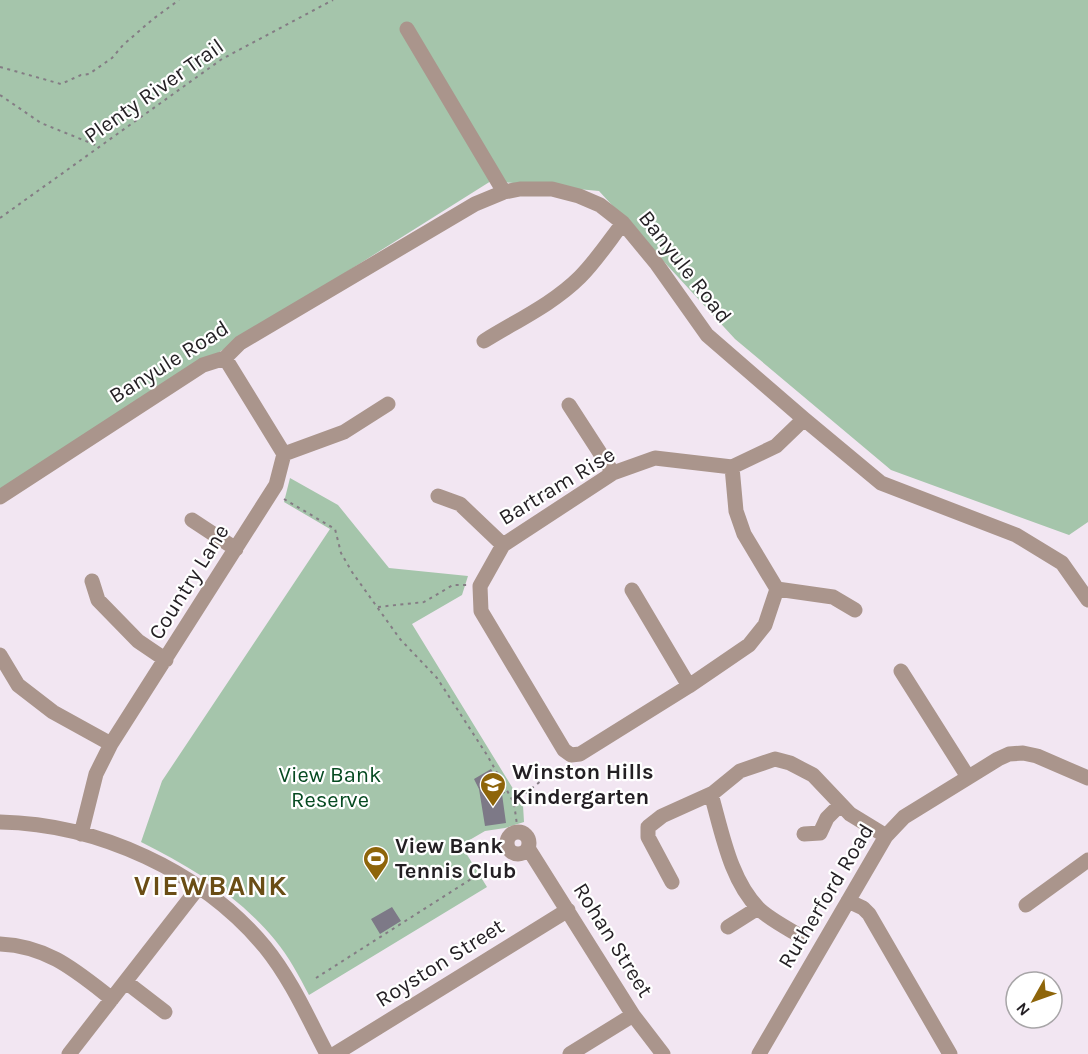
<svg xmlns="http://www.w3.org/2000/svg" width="1088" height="1054" font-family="Karla,sans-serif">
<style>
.green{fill:#a5c5ab}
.building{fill:#7d7987}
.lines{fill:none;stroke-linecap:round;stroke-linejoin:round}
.path{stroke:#847c84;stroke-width:2;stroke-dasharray:3 4.5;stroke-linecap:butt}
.minor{stroke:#aa958c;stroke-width:15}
.labels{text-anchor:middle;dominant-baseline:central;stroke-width:4.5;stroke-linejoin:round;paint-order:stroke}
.street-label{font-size:22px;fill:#231f23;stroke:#fff}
.poi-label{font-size:22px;font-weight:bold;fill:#231f23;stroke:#fff;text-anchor:start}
.park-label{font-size:22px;fill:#064a21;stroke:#fff}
.district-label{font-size:28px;font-weight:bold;letter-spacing:1.5px;fill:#6a4d15;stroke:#fff}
</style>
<rect width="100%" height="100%" fill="#f2e6f2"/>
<path class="green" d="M0,0H1088V522L1069,535L891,470L735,339L599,191L491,181L0,490Z
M290,478L338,505L389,568L468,576L462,595L412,624L523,805L524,822L505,828L485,831L461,845L487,887L309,995C299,976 289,957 275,940C239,896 191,867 141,842L162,781L330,529L284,502Z"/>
<path class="building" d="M491,769L505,793L502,794L506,823L485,826L479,789L474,779Z
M392,907L401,921L380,934L371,919Z"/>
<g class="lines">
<path class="path" d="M0,67L61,84L81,75L89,74L112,58L123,45L153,19L179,0
M0,95L41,123L98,146
M0,218L222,59L333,0
M284,499L335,529L341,553L352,572L400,639L437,678L487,755L514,803L517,825L514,832
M378,607L424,602L453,585H469
M514,803L542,780V775L548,769
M316,978L479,874"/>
<path class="minor" d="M407,29L504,192
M484,341C516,321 553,304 580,277C596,261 609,241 623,223
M569,405L613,473
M284,454L344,432L388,404
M732,467L736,511L744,534L777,589L765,625L749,645L689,686L580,754L571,755L564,750L481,611L480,586L503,545L613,473L655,458L732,467L776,446L804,419
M438,496L460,504L503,545
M0,497L203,365L225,358L240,343L475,204L504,192L520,189H552L579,196L600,205L623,223L656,263L707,335L804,419L881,483L1016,535L1062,563L1088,600
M192,520L236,549
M92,581L98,600L138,641L166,660
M777,589L833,597L855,610
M632,590L689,686
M0,655L18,685L53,712L111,744
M901,671L968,777
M711,794C722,832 730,880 759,909C771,920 787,928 802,937
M0,822C98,824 202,871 265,947C291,979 308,1018 327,1054
M507 843a11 11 0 1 1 22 0a11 11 0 1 1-22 0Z
M81,834L96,774L111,744L276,485L284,454L225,358
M804,834L820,833L827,818L840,805
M528,848L633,1015L663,1054
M672,882L648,837V827L662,816L713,793L740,771L775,759L790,763L813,775L850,814L886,836
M848,901L863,908L869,914L950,1054
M1026,905L1088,860
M728,927L758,908
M0,944C48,946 76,971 112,999
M126,982L165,1012
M69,1054L198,888
M335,1054L568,910
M570,1054L633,1015
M759,1054L886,836L904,817L998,759L1009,754L1023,753L1037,756L1088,778"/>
</g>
<defs>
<symbol id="school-pin" viewBox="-11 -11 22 30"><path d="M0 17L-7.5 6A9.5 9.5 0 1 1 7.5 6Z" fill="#8e650a" stroke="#fff"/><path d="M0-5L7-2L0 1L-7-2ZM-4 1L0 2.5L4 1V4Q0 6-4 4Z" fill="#fff"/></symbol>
<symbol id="stadium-pin" viewBox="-11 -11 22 30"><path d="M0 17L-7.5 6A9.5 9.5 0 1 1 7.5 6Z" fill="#8e650a" stroke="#fff"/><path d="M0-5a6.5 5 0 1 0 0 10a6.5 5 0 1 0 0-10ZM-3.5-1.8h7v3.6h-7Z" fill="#fff"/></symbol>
</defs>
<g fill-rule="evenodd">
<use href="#school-pin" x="478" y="770" width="30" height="40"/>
<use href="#stadium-pin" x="361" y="844" width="30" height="40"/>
</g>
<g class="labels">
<g class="street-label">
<text transform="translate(154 91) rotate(-35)">Plenty River Trail</text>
<text transform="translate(685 267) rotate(52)">Banyule Road</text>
<text transform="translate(169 362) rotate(-32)">Banyule Road</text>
<text transform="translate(557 486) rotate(-31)">Bartram Rise</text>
<text transform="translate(189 582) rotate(-58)">Country Lane</text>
<text transform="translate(826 896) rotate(-59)">Rutherford Road</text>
<text transform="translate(613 940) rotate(58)">Rohan Street</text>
<text transform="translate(440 963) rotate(-32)">Royston Street</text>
</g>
<g class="poi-label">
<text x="512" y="772">Winston Hills<tspan x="512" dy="25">Kindergarten</tspan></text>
<text x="395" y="846">View Bank<tspan x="395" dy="25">Tennis Club</tspan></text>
</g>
<g class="park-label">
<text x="330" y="775">View Bank<tspan x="330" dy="25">Reserve</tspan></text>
</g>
<g class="district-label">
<text x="211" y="885">VIEWBANK</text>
</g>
</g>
<g transform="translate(1034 1000) rotate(230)"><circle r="28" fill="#ffffff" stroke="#a7a5a7" stroke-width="1.5"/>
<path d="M0-4.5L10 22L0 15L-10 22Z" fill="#8e650a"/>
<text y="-9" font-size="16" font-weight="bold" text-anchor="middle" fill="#231f23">N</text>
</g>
</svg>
